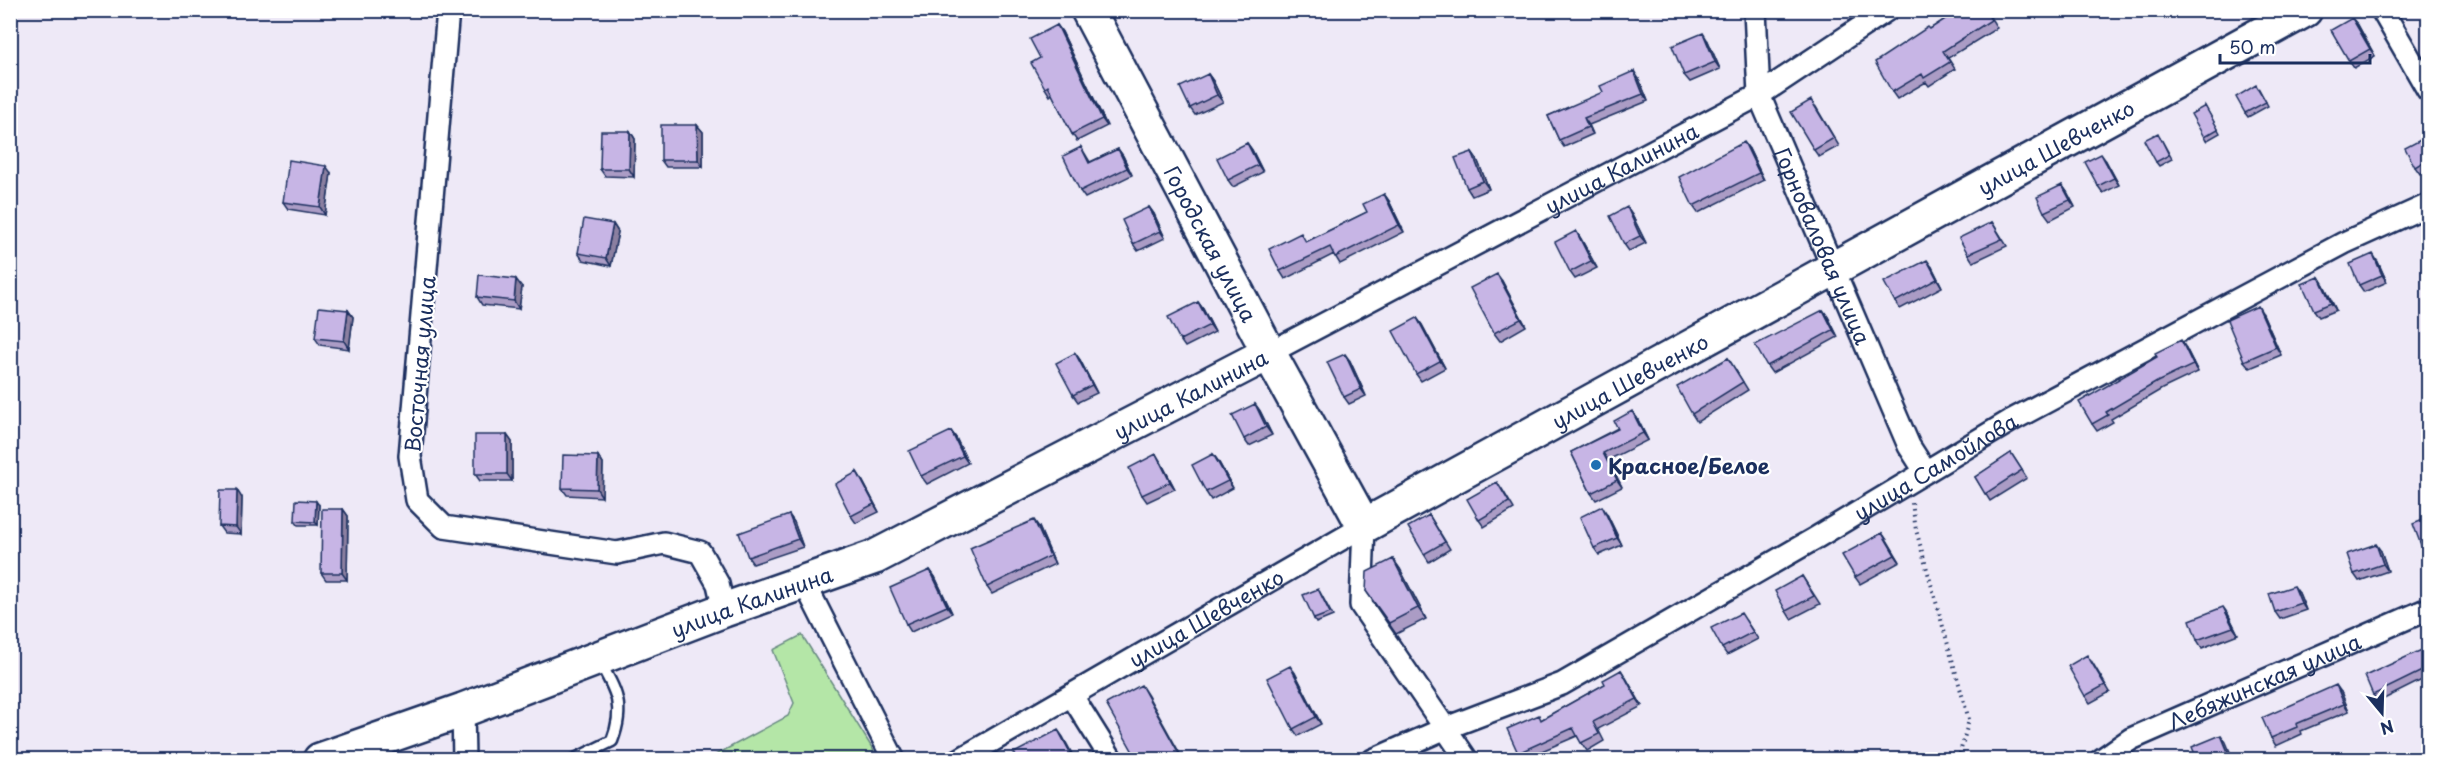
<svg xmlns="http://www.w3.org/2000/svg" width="2439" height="770" font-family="'Playpen Sans',sans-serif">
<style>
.green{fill:#b4e6a7;stroke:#688a82;stroke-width:1.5}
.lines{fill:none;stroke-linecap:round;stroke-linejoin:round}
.service-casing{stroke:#1b2f5e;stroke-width:15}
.minor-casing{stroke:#1b2f5e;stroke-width:26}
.primary-casing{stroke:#1b2f5e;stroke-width:38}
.path{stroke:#1b2f5e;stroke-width:4;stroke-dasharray:1.5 4.5;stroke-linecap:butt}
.service{stroke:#fff;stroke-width:10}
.minor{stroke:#fff;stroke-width:21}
.primary{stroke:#fff;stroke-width:33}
.wall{fill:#ab9cc5;stroke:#1b2f5e;stroke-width:1.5}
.shaded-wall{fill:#8b7fa0;stroke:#1b2f5e;stroke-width:1.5}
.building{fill:#c7b5e5;stroke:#1b2f5e;stroke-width:1.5}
.poi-dot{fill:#1f6fb2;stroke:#fff;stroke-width:2}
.labels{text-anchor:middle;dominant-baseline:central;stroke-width:4.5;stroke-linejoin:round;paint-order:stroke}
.street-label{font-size:21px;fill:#1b2f5e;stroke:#fff}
.poi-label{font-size:21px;font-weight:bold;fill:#1b2f5e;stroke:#fff;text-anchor:start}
</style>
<rect width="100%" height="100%" fill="#eee9f7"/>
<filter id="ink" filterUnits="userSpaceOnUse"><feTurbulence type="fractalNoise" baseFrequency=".0167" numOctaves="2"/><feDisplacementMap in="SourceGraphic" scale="12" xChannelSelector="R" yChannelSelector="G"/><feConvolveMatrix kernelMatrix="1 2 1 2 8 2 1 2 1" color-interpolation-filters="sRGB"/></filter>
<g filter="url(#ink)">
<path class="green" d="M802,635L879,759H708L788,716L794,703L773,650Z"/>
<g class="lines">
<defs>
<path id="service" d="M573,760L612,741C625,707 617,692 599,661"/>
<g id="minor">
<path d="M448,10L410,456L417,500L444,527L617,553L664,543L700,552L718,584L724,610"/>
<path id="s1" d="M1755,10L1759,95L1909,446L1925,471"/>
<path d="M2382,10L2428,90"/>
<path id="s2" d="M1269,353L1759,95L1887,10"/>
<path d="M1364,526L1361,605L1467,760"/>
<path d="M804,582L894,760"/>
<path d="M1072,696L1112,760"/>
<path d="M463,710L464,760"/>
<path id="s3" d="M959,760L1364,526"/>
<path id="s4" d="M1373,760L1446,728L1562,684L1814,539L2012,420L2344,243L2428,205"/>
<path id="s5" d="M2101,760L2131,739L2428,609"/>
</g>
<g id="primary">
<path id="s6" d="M1088,10L1269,353L1364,526L2305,10"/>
<path id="s7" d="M320,760L463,710L724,610L875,557L1269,353"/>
</g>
</defs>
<use href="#service" class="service-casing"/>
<use href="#minor" class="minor-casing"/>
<use href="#primary" class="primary-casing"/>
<path class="path" d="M1912,503L1916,530L1969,720L1958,760"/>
<use href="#service" class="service"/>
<use href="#minor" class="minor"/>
<use href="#primary" class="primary"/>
</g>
<path class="wall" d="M1959,10H1986L1997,28L1948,58L1955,69L1929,86L1926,82L1897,99L1892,92L1930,29Z
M1057,25L1062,32L1107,126L1077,141L1072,134L1052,94L1050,96L1045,88L1040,58Z
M2358,25L2375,56L2354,68L2349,61Z
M1708,41L1720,69L1690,82L1684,75Z
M1208,74L1213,81L1223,102L1195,115L1190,108Z
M1639,79L1648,101L1589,125L1593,134L1564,147L1559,140L1548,116Z
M2259,89L2268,106L2248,117L2245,113Z
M2205,106L2220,133L2206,141L2204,137Z
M1816,107L1839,146L1819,157L1814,150Z
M697,125L703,132V167H666L661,160Z
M630,131L635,139L634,177L605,176L600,169Z
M2428,136V169L2420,174L2415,167Z
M2160,137L2172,159L2159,166L2156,162Z
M1247,143L1252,150L1263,172L1233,187L1228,180Z
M1081,147L1090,162L1118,149L1123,156L1132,175L1085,198L1080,191Z
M1749,149L1764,180L1698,213L1693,206Z
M1472,152L1477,159L1489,189L1472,196L1467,188Z
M2106,161L2119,185L2103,193L2098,186Z
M331,173L325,215L288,209L283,202Z
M2062,185L2067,192L2075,207L2050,220L2044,212Z
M1384,194L1389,201L1404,232L1340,264L1334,254L1285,279L1280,271L1307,241L1367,212Z
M1149,207L1154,214L1165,238L1138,251L1133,244Z
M1632,215L1646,243L1629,251L1624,244Z
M1992,222L2007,246L1973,262L1968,254Z
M613,224L618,232L611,266L583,260L578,253Z
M1576,231L1581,239L1597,268L1575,279L1570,272Z
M2378,262L2387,282L2364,292L2359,285Z
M1932,267L1942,287L1900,309L1895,302Z
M2319,277L2324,285L2336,310L2319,317L2314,310Z
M1502,281L1526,326L1500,341L1494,333Z
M522,287L519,309L482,305L477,297Z
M1198,302L1203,309L1215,332L1185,347L1180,340Z
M348,310L353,317L349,349L320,345L315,338Z
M1823,310L1828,317L1838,337L1772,373L1767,366Z
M2263,314L2281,355L2250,368L2244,361Z
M1417,318L1422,325L1445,368L1421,381L1416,374Z
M2186,348L2198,372L2162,389L2111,419L2113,422L2097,431L2092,424Z
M1075,353L1080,360L1097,393L1078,402L1073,395Z
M1728,358L1748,390L1697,422L1692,414Z
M1350,361L1366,396L1349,404L1344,397Z
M1255,404L1260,411L1272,435L1249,446L1244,439Z
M1637,418L1648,440L1608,460L1622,487L1596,500L1591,493L1571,452Z
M951,431L956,438L968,463L927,484L921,476Z
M507,435L512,442V481H480L475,474Z
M2011,453L2027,478L1990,501L1975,477Z
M1213,454L1218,461L1233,488L1211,500L1206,492Z
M598,456L603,464L602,497L567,495L562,488Z
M1161,462L1175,489L1147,502L1142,495Z
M857,472L862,480L879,512L856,523L851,516Z
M1502,489L1514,509L1484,527L1479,520Z
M242,498L241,534L224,533L219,526Z
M319,505L318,525H298L295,521Z
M343,509L348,516L347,580H326L321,573Z
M1607,514L1622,545L1599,555L1594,548Z
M789,515L794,522L803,547L753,564L748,557Z
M1429,515L1450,549L1429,562L1424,554Z
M2428,518V552L2426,553L2421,545Z
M1039,527L1055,564L992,594L987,587Z
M1882,533L1900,562L1860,584L1855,577Z
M2381,551L2388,571L2359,581L2354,574Z
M1393,559L1400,569L1426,619L1396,634L1366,591Z
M930,570L935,577L952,613L911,632L906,624Z
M1802,576L1820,604L1791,619L1786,611Z
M1320,592L1333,616L1316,623L1314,619Z
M2299,593L2306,610L2280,619L2275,612Z
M2228,614L2238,634L2202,648L2197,640Z
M1746,621L1758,639L1727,655L1722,648Z
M2428,652V677L2378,702L2373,695Z
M2092,662L2110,692L2090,703L2085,696Z
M1621,670L1626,678L1642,706L1598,729L1604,741L1587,751L1577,736L1523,759L1518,753L1542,719L1605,684Z
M1295,673L1321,724L1298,736L1293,729Z
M2341,692L2349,711L2301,731L2302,734L2276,746L2271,738Z"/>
<path class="shaded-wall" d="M2352,18L2358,25L2375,56L2370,49Z
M1057,25L1062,32L1107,126L1102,119Z
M1703,33L1708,41L1720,69L1715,62Z
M1634,71L1639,79L1648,101L1643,94Z
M1208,74L1213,81L1223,102L1217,95Z
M1584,118L1589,125L1593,134L1588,127Z
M697,125L703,132V167L698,160Z
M630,131L635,139L634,177L629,169Z
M1744,142L1749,149L1764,180L1759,173Z
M1247,143L1252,150L1263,172L1258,165Z
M1118,149L1123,156L1132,175L1127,168Z
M1472,152L1477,159L1489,189L1483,181Z
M2101,154L2106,161L2119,185L2114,178Z
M326,166L331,173L325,215L320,207Z
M2062,185L2067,192L2075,207L2070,200Z
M1384,194L1389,201L1404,232L1399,225Z
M1149,207L1154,214L1165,238L1160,231Z
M1627,207L1632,215L1646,243L1640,236Z
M613,224L618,232L611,266L606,258Z
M1576,231L1581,239L1597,268L1591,261Z
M2373,254L2378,262L2387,282L2382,275Z
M1927,260L1932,267L1942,287L1937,279Z
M1497,274L1502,281L1526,326L1521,319Z
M2319,277L2324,285L2336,310L2331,303Z
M516,279L522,287L519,309L514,301Z
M1198,302L1203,309L1215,332L1210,325Z
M2258,306L2263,314L2281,355L2276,347Z
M348,310L353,317L349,349L344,341Z
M1823,310L1828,317L1838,337L1833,330Z
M1417,318L1422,325L1445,368L1440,361Z
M2181,340L2186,348L2198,372L2193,365Z
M1075,353L1080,360L1097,393L1092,385Z
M1345,354L1350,361L1366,396L1361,389Z
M1255,404L1260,411L1272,435L1266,427Z
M1632,411L1637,418L1648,440L1643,433Z
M951,431L956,438L968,463L963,456Z
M507,435L512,442V481L507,474Z
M1603,453L1608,460L1622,487L1617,480Z
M1156,454L1161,462L1175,489L1170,482Z
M1213,454L1218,461L1233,488L1228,481Z
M598,456L603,464L602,497L597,489Z
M857,472L862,480L879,512L874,504Z
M237,490L242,498L241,534L236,527Z
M316,501L319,505L318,525L315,522Z
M1602,506L1607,514L1622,545L1617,538Z
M343,509L348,516L347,580L342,573Z
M789,515L794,522L803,547L798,539Z
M1034,520L1039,527L1055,564L1050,556Z
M1882,533L1887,540L1900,562L1895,555Z
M2376,544L2381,551L2388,571L2383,564Z
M1393,559L1400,569L1426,619L1418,608Z
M930,570L935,577L952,613L947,606Z
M2294,586L2299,593L2306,610L2301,603Z
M2223,607L2228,614L2238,634L2233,627Z
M1290,666L1295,673L1321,724L1316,717Z
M1621,670L1626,678L1642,706L1637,699Z
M1141,685L1148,696L1183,759H1182Z
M2336,685L2341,692L2349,711L2344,704Z
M1058,730L1063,737L1075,759L1072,756Z
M2221,735L2226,742L2233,759H2232L2230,757Z"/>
<path class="building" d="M1959,10H1985L1991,20L1943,51L1950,62L1924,78L1922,74L1892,92L1875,62L1928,27L1930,29Z
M2352,18L2370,49L2349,61L2331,30Z
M1057,25L1102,119L1072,134L1048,86L1045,88L1031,63L1040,58L1030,39Z
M1703,33L1715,62L1684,75L1672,46Z
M1634,71L1643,94L1584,118L1588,127L1559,140L1548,116L1603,92L1600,86Z
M1208,74L1217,95L1190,108L1180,87Z
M2256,85L2266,102L2245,113L2236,97Z
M1811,100L1834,138L1814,150L1791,112Z
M2205,106L2218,129L2204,137L2191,114Z
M661,125H697L698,160H661Z
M601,131H630L629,169H600Z
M2158,133L2169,155L2156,162L2144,140Z
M2428,136V159L2415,167L2405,148Z
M1744,142L1759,173L1693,206L1679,177Z
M1247,143L1258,165L1228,180L1217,158Z
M1081,147L1089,163L1118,149L1127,168L1080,191L1063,156Z
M1472,152L1483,181L1467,188L1455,158Z
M2101,154L2114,178L2098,186L2085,162Z
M289,160L326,166L320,207L283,202Z
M2062,185L2070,200L2044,212L2037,197Z
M1384,194L1399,225L1335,257L1330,247L1280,271L1269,249L1301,233L1306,242L1367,212L1363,204Z
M1149,207L1160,231L1133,244L1122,220Z
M1627,207L1640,236L1624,244L1610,216Z
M584,219L613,224L606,258L578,253Z
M1992,222L2002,239L1968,254L1959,238Z
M1576,231L1591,261L1570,272L1555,242Z
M2373,254L2382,275L2359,285L2350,264Z
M1927,260L1937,279L1895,302L1884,282Z
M1497,274L1521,319L1494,333L1470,288Z
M479,275L516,279L514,301L477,297Z
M2319,277L2331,303L2314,310L2302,284Z
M1198,302L1210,325L1180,340L1168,317Z
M2258,306L2276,347L2244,361L2227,320Z
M319,307L348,310L344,341L315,338Z
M1823,310L1833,330L1767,366L1755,345Z
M1417,318L1440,361L1416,374L1393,331Z
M2181,340L2193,365L2157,382L2106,412L2108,415L2092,424L2079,402L2157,357L2155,353Z
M1075,353L1092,385L1073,395L1056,363Z
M1345,354L1361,389L1344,397L1327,362Z
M1728,358L1743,382L1692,414L1677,387Z
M1255,404L1266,427L1244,439L1232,415Z
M1632,411L1643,433L1603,453L1617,480L1591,493L1571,452L1618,429L1614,421Z
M951,431L963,456L921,476L909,451Z
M475,435H507V474H475Z
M2011,453L2022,470L1985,494L1975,477Z
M1156,454L1170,482L1142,495L1129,468Z
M1213,454L1228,481L1206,492L1192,465Z
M563,455L598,456L597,489L562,488Z
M857,472L874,504L851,516L835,484Z
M1497,482L1509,502L1479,520L1467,499Z
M220,490H237L236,527L219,526Z
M296,500L316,501L315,522L295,521Z
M1602,506L1617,538L1594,548L1580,517Z
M322,509H343L342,573H321Z
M789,515L798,539L748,557L739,533Z
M1429,515L1445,542L1424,554L1408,527Z
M2428,518V543L2421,545L2413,524Z
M1034,520L1050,556L987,587L970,548Z
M1882,533L1895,555L1855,577L1842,555Z
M2376,544L2383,564L2354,574L2347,554Z
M1393,559L1418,608L1389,623L1366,591L1367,572Z
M930,570L947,606L906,624L890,588Z
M1802,576L1814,596L1786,611L1775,591Z
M2294,586L2301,603L2275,612L2269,594Z
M1318,589L1330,613L1314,619L1303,595Z
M2223,607L2233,627L2197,640L2190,620Z
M1741,613L1753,632L1722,648L1711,628Z
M2426,648L2428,653V668L2373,695L2365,676Z
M2087,655L2105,685L2085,696L2068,666Z
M1290,666L1316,717L1293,729L1267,678Z
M1621,670L1637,699L1593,722L1599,734L1581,743L1573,728L1518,753L1507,729L1539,715L1541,720L1605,684L1603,680Z
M1141,685L1182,759H1137L1106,704Z
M2336,685L2344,704L2296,724L2297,727L2271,738L2262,718Z
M1058,730L1072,756L1066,759H1018L1014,753Z
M2221,735L2230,757L2224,759H2197L2192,747Z"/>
</g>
<circle class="poi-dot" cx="1596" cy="465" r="6"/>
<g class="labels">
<g class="street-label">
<text stroke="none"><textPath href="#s6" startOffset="1374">улица Шевченко</textPath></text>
<text stroke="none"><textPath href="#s2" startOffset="398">улица Калинина</textPath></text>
<text stroke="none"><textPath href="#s6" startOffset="264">Городская улица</textPath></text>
<text stroke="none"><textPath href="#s1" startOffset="249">Горноваловая улица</textPath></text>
<text transform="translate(419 364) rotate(-85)">Восточная улица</text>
<text stroke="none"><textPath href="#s6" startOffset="888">улица Шевченко</textPath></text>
<text stroke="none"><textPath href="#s7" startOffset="946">улица Калинина</textPath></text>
<text stroke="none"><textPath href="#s4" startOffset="636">улица Самойлова</textPath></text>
<text stroke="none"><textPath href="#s7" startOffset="460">улица Калинина</textPath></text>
<text stroke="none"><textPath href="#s3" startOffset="285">улица Шевченко</textPath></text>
<text stroke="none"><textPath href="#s5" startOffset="182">Лебяжинская улица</textPath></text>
</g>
<g class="poi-label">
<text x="1608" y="465">Красное/Белое</text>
</g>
</g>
<rect width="2439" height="770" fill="none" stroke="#fff" stroke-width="36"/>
<rect x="18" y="18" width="2403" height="734" fill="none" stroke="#1b2f5e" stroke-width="2" filter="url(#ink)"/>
<g transform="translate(2382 713) rotate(161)" stroke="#ffffff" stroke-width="4.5" paint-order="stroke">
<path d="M0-4.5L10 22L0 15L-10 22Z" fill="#1b2f5e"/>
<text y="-9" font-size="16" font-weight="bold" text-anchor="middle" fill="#1b2f5e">N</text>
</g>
<path d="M2220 54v9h150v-9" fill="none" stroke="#1b2f5e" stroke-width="3"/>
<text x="2229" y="54" font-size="18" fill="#1b2f5e" stroke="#ffffff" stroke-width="4.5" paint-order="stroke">50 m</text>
</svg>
